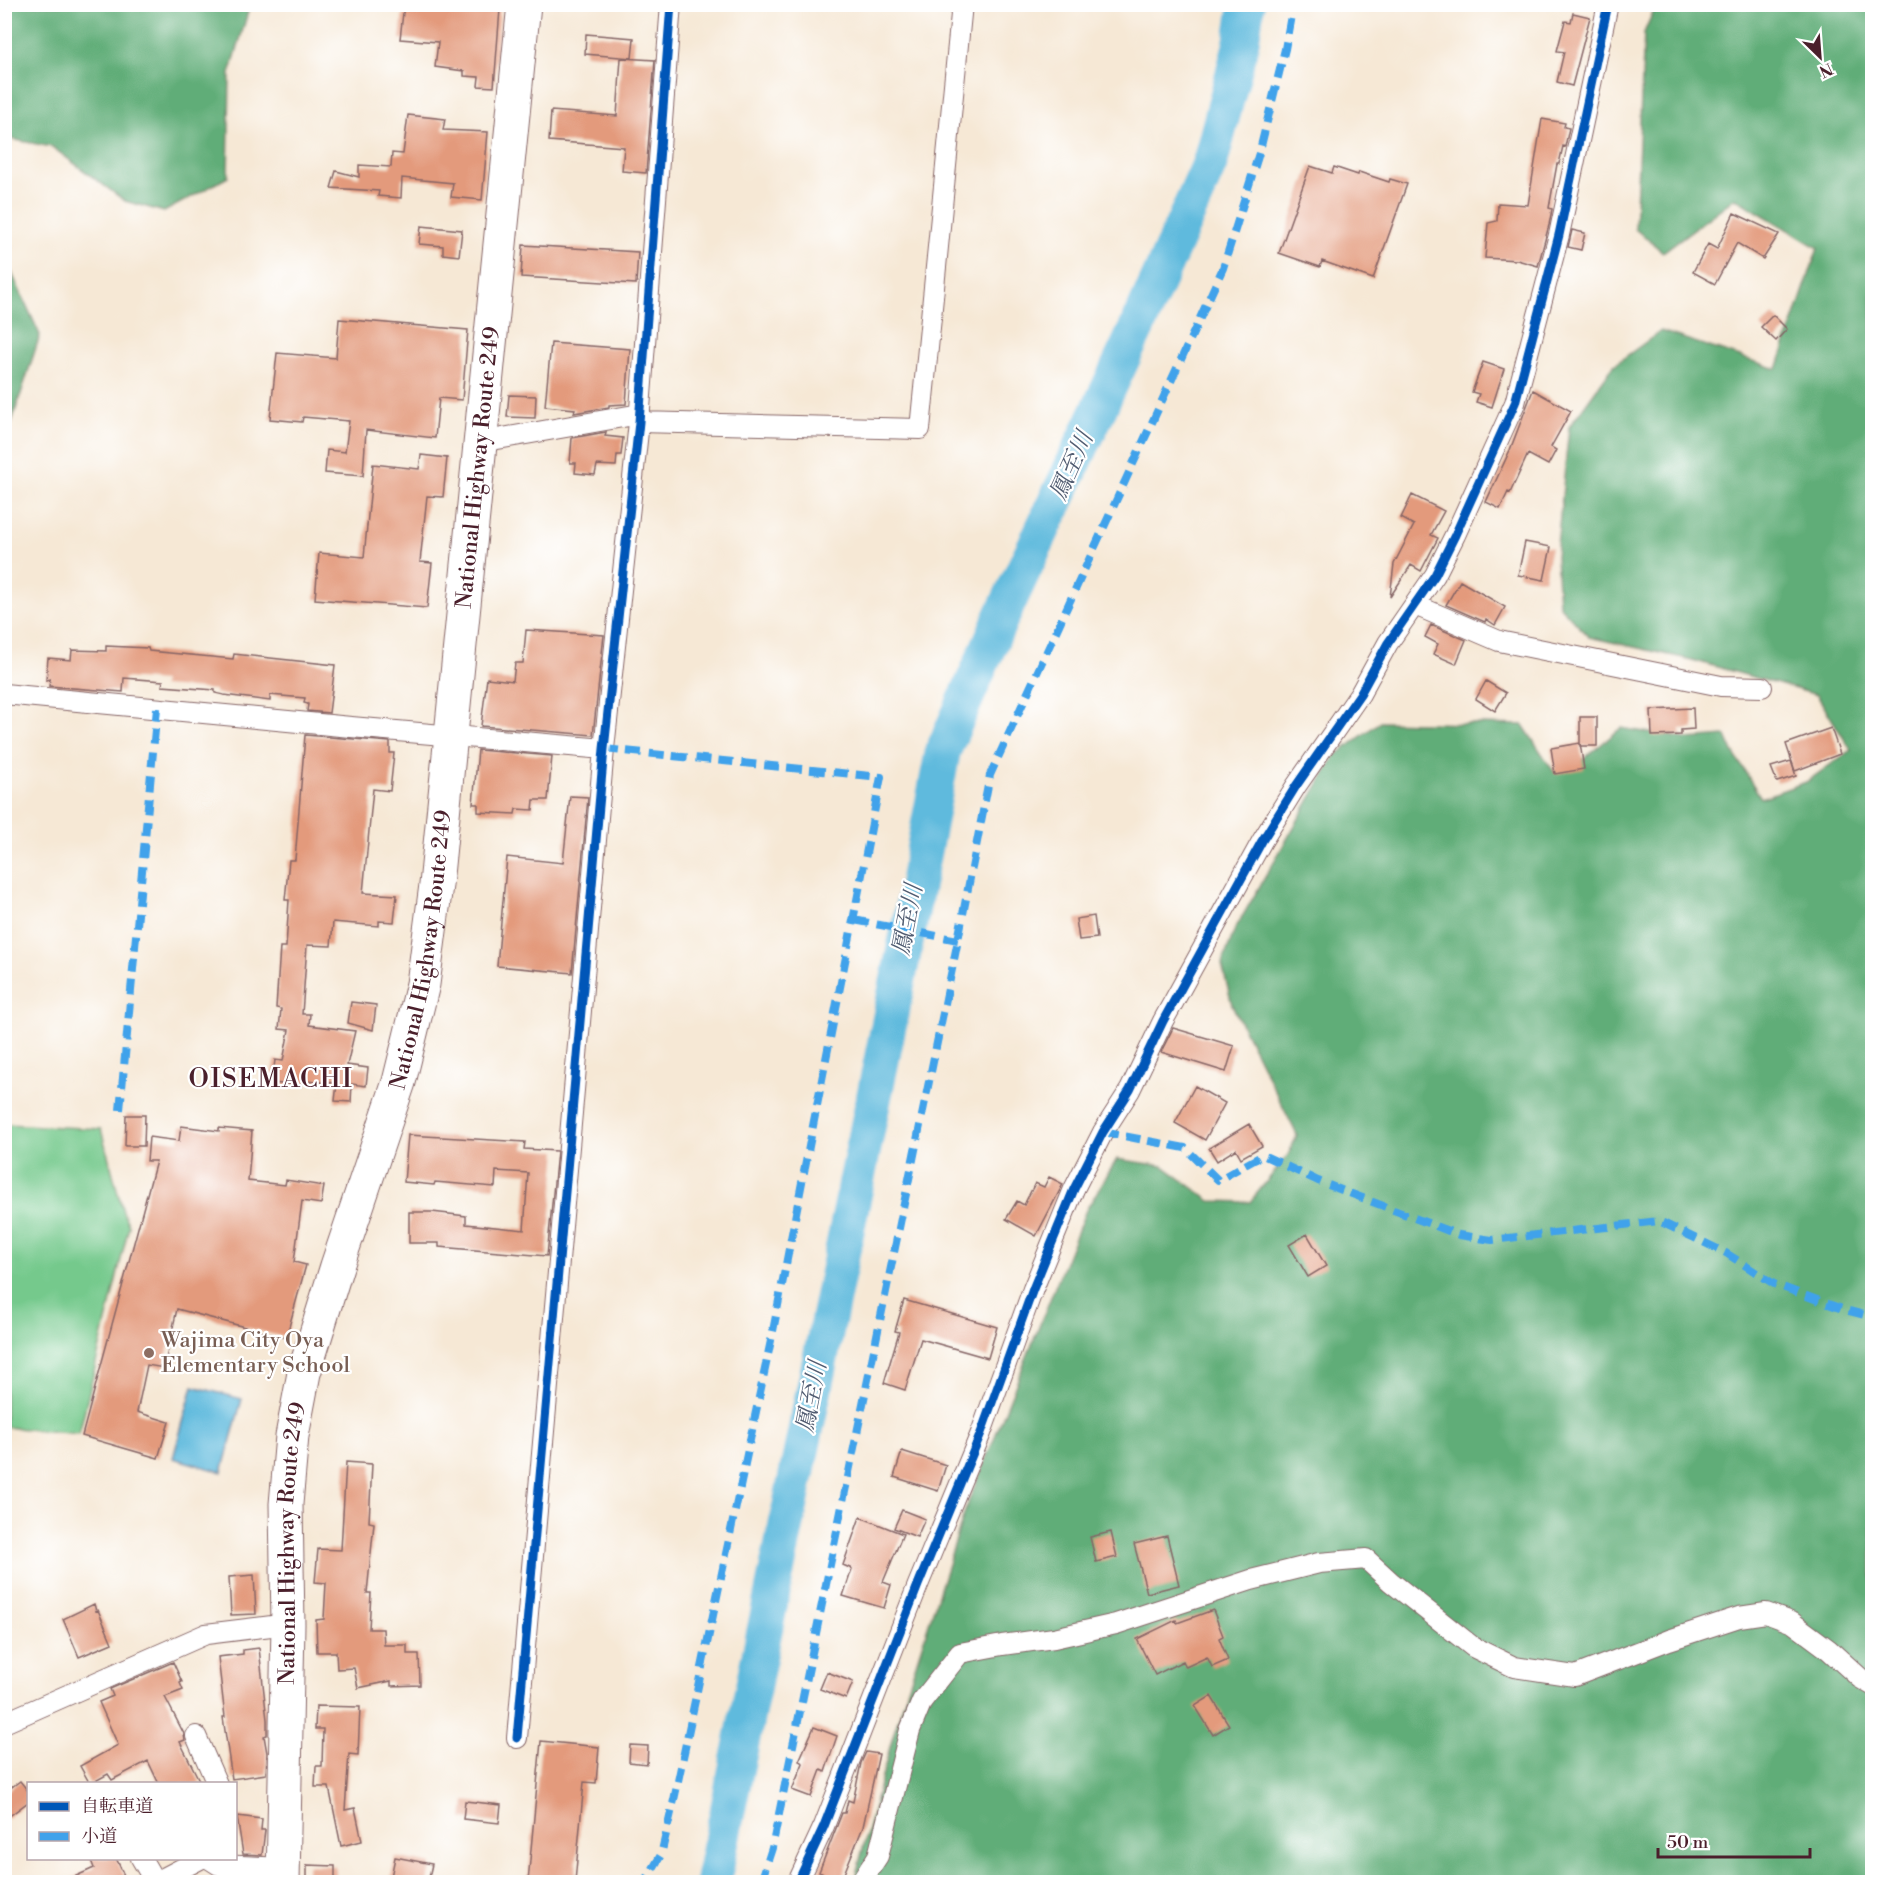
<svg xmlns="http://www.w3.org/2000/svg" width="1877" height="1887" font-family="'Libre Bodoni','Noto Serif JP',serif">
<style>
.green{fill:#75c98c;stroke:#60745c;stroke-width:1.5}
.forest{fill:#60ad78;stroke:#556652;stroke-width:1.5}
.water{fill:#5fbadd;stroke:#546c84;stroke-width:1.5}
.lines{fill:none;stroke-linecap:round;stroke-linejoin:round}
.stream{stroke:#5fbadd;stroke-width:6}
.river{stroke:#5fbadd;stroke-width:36}
.building{fill:#e39a7c}
.street-casing{stroke:#866566;stroke-width:22}
.highway-casing{stroke:#866566;stroke-width:35}
.street{stroke:#fff;stroke-width:20}
.highway{stroke:#fff;stroke-width:33}
.quiet{stroke:#40a2eb;stroke-width:8;stroke-dasharray:15 8;stroke-linecap:butt}
.cycleway-casing{stroke:#fff;stroke-width:13}
.cycleway{stroke:#0057b8;stroke-width:9}
.education-dot{fill:#8d6e63;stroke:#fff;stroke-width:2}
.labels{text-anchor:middle;dominant-baseline:central;stroke-width:4.5;stroke-linejoin:round;paint-order:stroke}
.street-label{font-size:22px;fill:#4a1f2b;stroke:#fff}
.education-label{font-size:22px;fill:#785e54;stroke:#fff;text-anchor:start}
.water-label{font-size:24px;font-style:italic;fill:#525d72;stroke:#fff}
.quarter-label{font-size:26px;letter-spacing:1.5px;fill:#4a1f2b;stroke:#fff}
</style>
<rect width="100%" height="100%" fill="#fff"/>
<filter id="ink" filterUnits="userSpaceOnUse"><feTurbulence type="fractalNoise" baseFrequency=".0167" numOctaves="2"/><feDisplacementMap in="SourceGraphic" scale="12" xChannelSelector="R" yChannelSelector="G"/><feConvolveMatrix kernelMatrix="1 2 1 2 8 2 1 2 1" color-interpolation-filters="sRGB"/></filter>
<filter id="wash" filterUnits="userSpaceOnUse"><feTurbulence type="fractalNoise" baseFrequency=".008" numOctaves="4" result="noise"/><feDisplacementMap in="SourceGraphic" scale="24" xChannelSelector="R" yChannelSelector="G"/><feGaussianBlur stdDeviation="1.35" result="paint"/><feColorMatrix in="noise" values="0 0 0 0 0 0 0 0 0 0 0 0 0 0 0 0 0 1.4 0 .05"/><feComposite in="paint" operator="in"/></filter>
<g filter="url(#wash)">
<rect width="100%" height="100%" fill="#f6e8d5"/>
<path class="green" d="M5,1124L101,1129L123,1212L129,1226L79,1434L5,1427Z"/>
<path class="forest" d="M4,5H250L230,74L228,177L164,212L125,201L52,147L5,138Z
M1656,5H1872V1882H854L894,1732L966,1508L1086,1210L1117,1159L1163,1166L1211,1201L1250,1202L1288,1155L1297,1135L1232,1005L1222,964L1235,929L1335,756L1380,722L1523,725L1554,772L1575,766L1621,728L1687,739L1726,736L1733,752L1761,798L1806,782L1851,750L1817,695L1692,660L1589,637L1559,605L1556,556L1569,427L1614,365L1661,331L1777,369L1818,248L1735,198L1663,252L1635,229L1644,33Z
M5,258L40,335L5,443Z"/>
<path class="water" d="M193,1386L242,1399L222,1472L173,1458Z"/>
<g class="lines">
<path class="stream" d="M1232,4L1243,32"/>
<path class="river" d="M713,1882L907,936L943,751L1002,616L1140,321L1210,163L1241,44L1247,4"/>
</g>
<g id="blocks">
<path class="building" d="M404,4H465L500,9L494,87L478,86L479,77L464,76V71L435,67L438,42L400,39Z
M1573,13L1590,17L1572,86L1557,82L1564,52L1557,51L1565,21L1571,22Z
M586,34L634,38L632,58L585,54Z
M621,58L655,60L646,173L622,171L624,147L549,141L551,111L617,116Z
M408,115L445,119L443,130L488,132L482,200L451,197L453,183L402,178L401,198L378,196L379,191L331,188L336,171L359,177V165L391,167L392,153L403,154Z
M1542,119L1565,123L1564,127L1569,128L1565,147L1563,146L1559,164H1557L1549,208L1552,209L1549,225L1538,266L1517,260L1485,258L1488,223L1497,221L1498,203L1528,205Z
M1310,166L1332,173L1334,167L1358,175L1359,172L1389,182L1390,179L1407,184L1373,279L1322,261L1320,267L1279,253Z
M1734,213L1779,234L1763,259L1737,243L1715,284L1693,272L1708,244L1717,249Z
M421,226L462,230L459,256L443,254V246L419,244Z
M1572,230L1585,233L1581,250L1568,247Z
M523,245L638,252L636,284L521,277Z
M1773,315L1787,329L1776,341L1761,327Z
M339,319L468,330L462,400L439,398L435,438L366,430L363,476L325,473L327,450L345,452L349,421L303,417L302,422L270,419L277,353L336,358Z
M551,343L630,349L626,404L609,405V407L574,413L575,409L545,406Z
M1483,362L1504,369L1492,407L1476,402L1479,394L1472,392Z
M1533,390L1571,411L1551,447L1556,450L1548,465L1528,454L1510,493L1508,492L1500,509L1486,502L1510,450Z
M509,395L536,396L535,418L507,417Z
M606,432L605,436L623,438L621,455H617L616,466L597,465L595,475L575,473L576,463H570L572,438Z
M421,455L447,458L443,497L427,496L420,562L432,563L427,608L315,599L319,553L364,557L373,464L419,469Z
M1412,495L1444,511L1431,535L1438,538L1421,571L1411,565L1390,597L1394,564L1414,525L1401,518Z
M1525,542L1551,547L1544,580L1518,575Z
M1460,581L1505,607L1495,625L1486,619L1485,622L1446,605Z
M1431,625L1466,640L1456,664L1433,654L1438,644L1425,637Z
M526,630L604,635L593,735L481,726L487,678L513,681L515,663H523Z
M106,646L148,648L149,651L233,659L234,654L335,665L329,713L307,711L308,704L304,703L305,698L270,695V701L224,695L215,693V690L162,686L163,681L124,678L123,692L49,686L50,679L46,680L48,658L71,660L72,650L106,651Z
M1486,681L1506,693L1495,711L1476,699Z
M1693,708L1694,729L1681,730V735L1652,736L1651,710Z
M1580,717H1597V746H1580Z
M1831,728L1840,754L1795,771L1786,744Z
M305,735L390,742V753H394L390,791L373,789L363,893L397,895L394,922L379,921V926L333,922L331,946L307,945L302,1014H310L309,1025L355,1031L347,1065L368,1068L366,1086L352,1084L351,1102L335,1101L337,1083L302,1081L301,1086L272,1083L275,1060L283,1061L289,1030L279,1029L281,1009L276,1008L280,947H286L289,900H285L289,860H295Z
M1580,743L1584,769L1555,774L1551,748Z
M478,750L552,756L548,800H534L533,810L516,809L515,814L478,812V804H473Z
M1791,761L1796,776L1777,782L1771,767Z
M570,796L588,797L572,973L497,966L507,857L563,863Z
M1094,916L1097,938L1079,940L1076,919Z
M351,1002L376,1005L373,1030L348,1023Z
M1173,1028L1234,1046L1226,1072L1161,1052Z
M1195,1086L1225,1103L1205,1140L1175,1123Z
M126,1115H145L144,1146H125Z
M1249,1124L1262,1146L1241,1158L1236,1149L1217,1161L1209,1148Z
M181,1126L219,1131V1128L252,1131L248,1181L285,1185L286,1180L324,1186L321,1204L302,1201L294,1262L306,1265L286,1338L177,1309L164,1368L147,1365L137,1412L169,1422L158,1458L82,1436L156,1161H147L149,1137L179,1141Z
M408,1135L525,1142L524,1149L557,1151L547,1256L439,1247V1243H409V1212H432L466,1216V1224L524,1230L528,1173L496,1171L495,1187L435,1182L434,1185L404,1182Z
M1049,1177L1063,1184L1036,1236L1006,1219L1017,1201L1024,1205L1035,1183L1044,1187Z
M1307,1234L1326,1266L1308,1277L1289,1245Z
M904,1300L997,1327L988,1358L921,1339L905,1390L884,1383L899,1332L895,1331Z
M902,1451L946,1465L938,1491L894,1477Z
M346,1462L372,1464L369,1522L374,1523L367,1593H371L369,1629H383L384,1645H407V1654H419L420,1685L391,1686V1681L358,1688L354,1668L337,1669L336,1652H317L316,1620L324,1619L326,1583L315,1582L318,1549L341,1550Z
M902,1510L925,1519L917,1537L894,1528Z
M860,1517L903,1534L883,1582L891,1585L884,1608L843,1596L852,1569L843,1565Z
M1111,1532L1117,1557L1096,1562L1090,1537Z
M1167,1536L1179,1585L1147,1593L1134,1544Z
M254,1575L256,1614L231,1615L229,1577Z
M94,1604L96,1611L98,1610L112,1643L79,1657L63,1619Z
M1213,1610L1223,1636L1219,1638L1228,1660L1212,1667L1207,1657L1186,1667L1183,1661L1155,1675L1137,1639L1176,1620L1177,1623Z
M259,1648L267,1720V1735L264,1736L267,1753L266,1774L232,1779L223,1717H225L218,1657L243,1654V1650Z
M173,1662L182,1682L180,1683L183,1690L165,1697L184,1734L185,1740L180,1742L201,1784H159L148,1761L112,1780L108,1774L90,1784L80,1766L118,1745L99,1702L113,1696L110,1689Z
M827,1672L853,1682L846,1699L820,1689Z
M1211,1696L1229,1725L1213,1735L1195,1706Z
M316,1706L360,1707L358,1755L349,1754L345,1810L355,1808L362,1841L341,1846L329,1787H315L316,1766H322L323,1729H315Z
M814,1727L837,1736L825,1772L821,1770L811,1797L792,1790L803,1763L799,1761Z
M541,1741L599,1747L596,1783L584,1782L575,1882H528Z
M630,1745L648,1746L647,1764L629,1762Z
M866,1752L879,1754L863,1827L841,1881L819,1872L842,1813H845L848,1800L853,1802L861,1763Z
M20,1781L28,1791V1802L4,1820V1793Z
M465,1801L501,1805L499,1823L463,1819Z
M237,1816L262,1819L261,1830H265L262,1855L243,1854Z
M395,1857L432,1864L428,1882H390Z
M90,1858H116L127,1882H63L94,1868Z
M307,1865L335,1866V1882H307Z"/>
</g>
</g>
<g filter="url(#ink)">
<use href="#blocks" fill-opacity="0" stroke="#866566" stroke-width="1.5"/>
<g class="lines">
<defs>
<path id="street" d="M639,422L920,429L962,4
M480,442L640,414
M1415,605L1499,641L1721,686L1762,687
M4,694L351,727L604,749
M4,1723L206,1634L288,1624
M196,1736L217,1784
M517,1738L604,749L639,422L671,4
M141,1858L155,1882
M208,1858L219,1865L284,1868
M156,1882L202,1858
M798,1882L824,1826L918,1585L981,1433L1033,1289L1074,1189L1103,1132L1130,1090L1163,1021L1262,841L1296,786L1360,694L1388,643L1435,575L1455,535L1515,403L1559,235L1608,4
M861,1882L878,1856L910,1730L922,1701L960,1653L1002,1645L1054,1638L1116,1624L1251,1580L1319,1563L1366,1559L1391,1582L1473,1647L1514,1667L1575,1676L1669,1640L1739,1617L1766,1613L1793,1623L1828,1649L1860,1678L1872,1685"/>
<g id="highway">
<path id="s1" d="M283,1882L288,1624L286,1504L292,1436L304,1373L337,1266L399,1082L423,984L436,885L524,4"/>
</g>
</defs>
<use href="#street" class="street-casing"/>
<use href="#highway" class="highway-casing"/>
<use href="#street" class="street"/>
<use href="#highway" class="highway"/>
<path class="quiet" d="M604,749L881,777L773,1331L674,1800L661,1855L645,1882
M854,920L958,940
M120,1110L157,708
M1103,1132L1185,1148L1218,1180L1263,1155L1318,1181L1459,1235L1492,1240L1659,1221L1726,1253L1774,1284L1842,1309L1872,1317
M761,1882L772,1848L958,940L990,775L1223,268L1260,150L1285,49L1293,4"/>
<defs>
<path id="cycleway" d="M517,1738L604,749L639,422L671,4
M798,1882L824,1826L918,1585L981,1433L1033,1289L1074,1189L1103,1132L1130,1090L1163,1021L1262,841L1296,786L1360,694L1388,643L1435,575L1455,535L1515,403L1559,235L1608,4"/>
</defs>
<use href="#cycleway" class="cycleway-casing"/>
<use href="#cycleway" class="cycleway"/>
</g>
</g>
<circle class="education-dot" cx="149" cy="1353" r="6"/>
<g class="labels">
<g class="street-label">
<text stroke="none"><textPath href="#s1" startOffset="1437">National Highway Route 249</textPath></text>
<text stroke="none"><textPath href="#s1" startOffset="951">National Highway Route 249</textPath></text>
<text stroke="none"><textPath href="#s1" startOffset="339">National Highway Route 249</textPath></text>
</g>
<g class="education-label">
<text x="161" y="1340">Wajima City Oya<tspan x="161" dy="25">Elementary School</tspan></text>
</g>
<g class="water-label">
<text transform="translate(1072 466) rotate(-66)">鳳至川</text>
<text transform="translate(908 920) rotate(-79)">鳳至川</text>
<text transform="translate(812 1397) rotate(-79)">鳳至川</text>
</g>
<g class="quarter-label">
<text x="271" y="1079">OISEMACHI</text>
</g>
</g>
<rect width="1877" height="1887" fill="none" stroke="#fff" stroke-width="24"/>
<rect x="27" y="1782" width="210" height="78" fill="#ffffff" stroke="#b7a5aa" stroke-width="1.5"/>
<rect x="39" y="1802" width="30" height="9" fill="#0057b8" stroke="#b7a5aa" stroke-width="1.5"/>
<text x="81" y="1812" font-size="18" fill="#4a1f2b">自転車道</text>
<rect x="39" y="1832" width="30" height="9" fill="#40a2eb" stroke="#b7a5aa" stroke-width="1.5"/>
<text x="81" y="1842" font-size="18" fill="#4a1f2b">小道</text>
<g transform="translate(1820 57) rotate(155)" stroke="#ffffff" stroke-width="4.5" paint-order="stroke">
<path d="M0-4.5L10 22L0 15L-10 22Z" fill="#4a1f2b"/>
<text y="-9" font-size="16" font-weight="bold" text-anchor="middle" fill="#4a1f2b">N</text>
</g>
<path d="M1658 1848v9h152v-9" fill="none" stroke="#4a1f2b" stroke-width="3"/>
<text x="1667" y="1848" font-size="18" fill="#4a1f2b" stroke="#ffffff" stroke-width="4.5" paint-order="stroke">50 m</text>
</svg>
